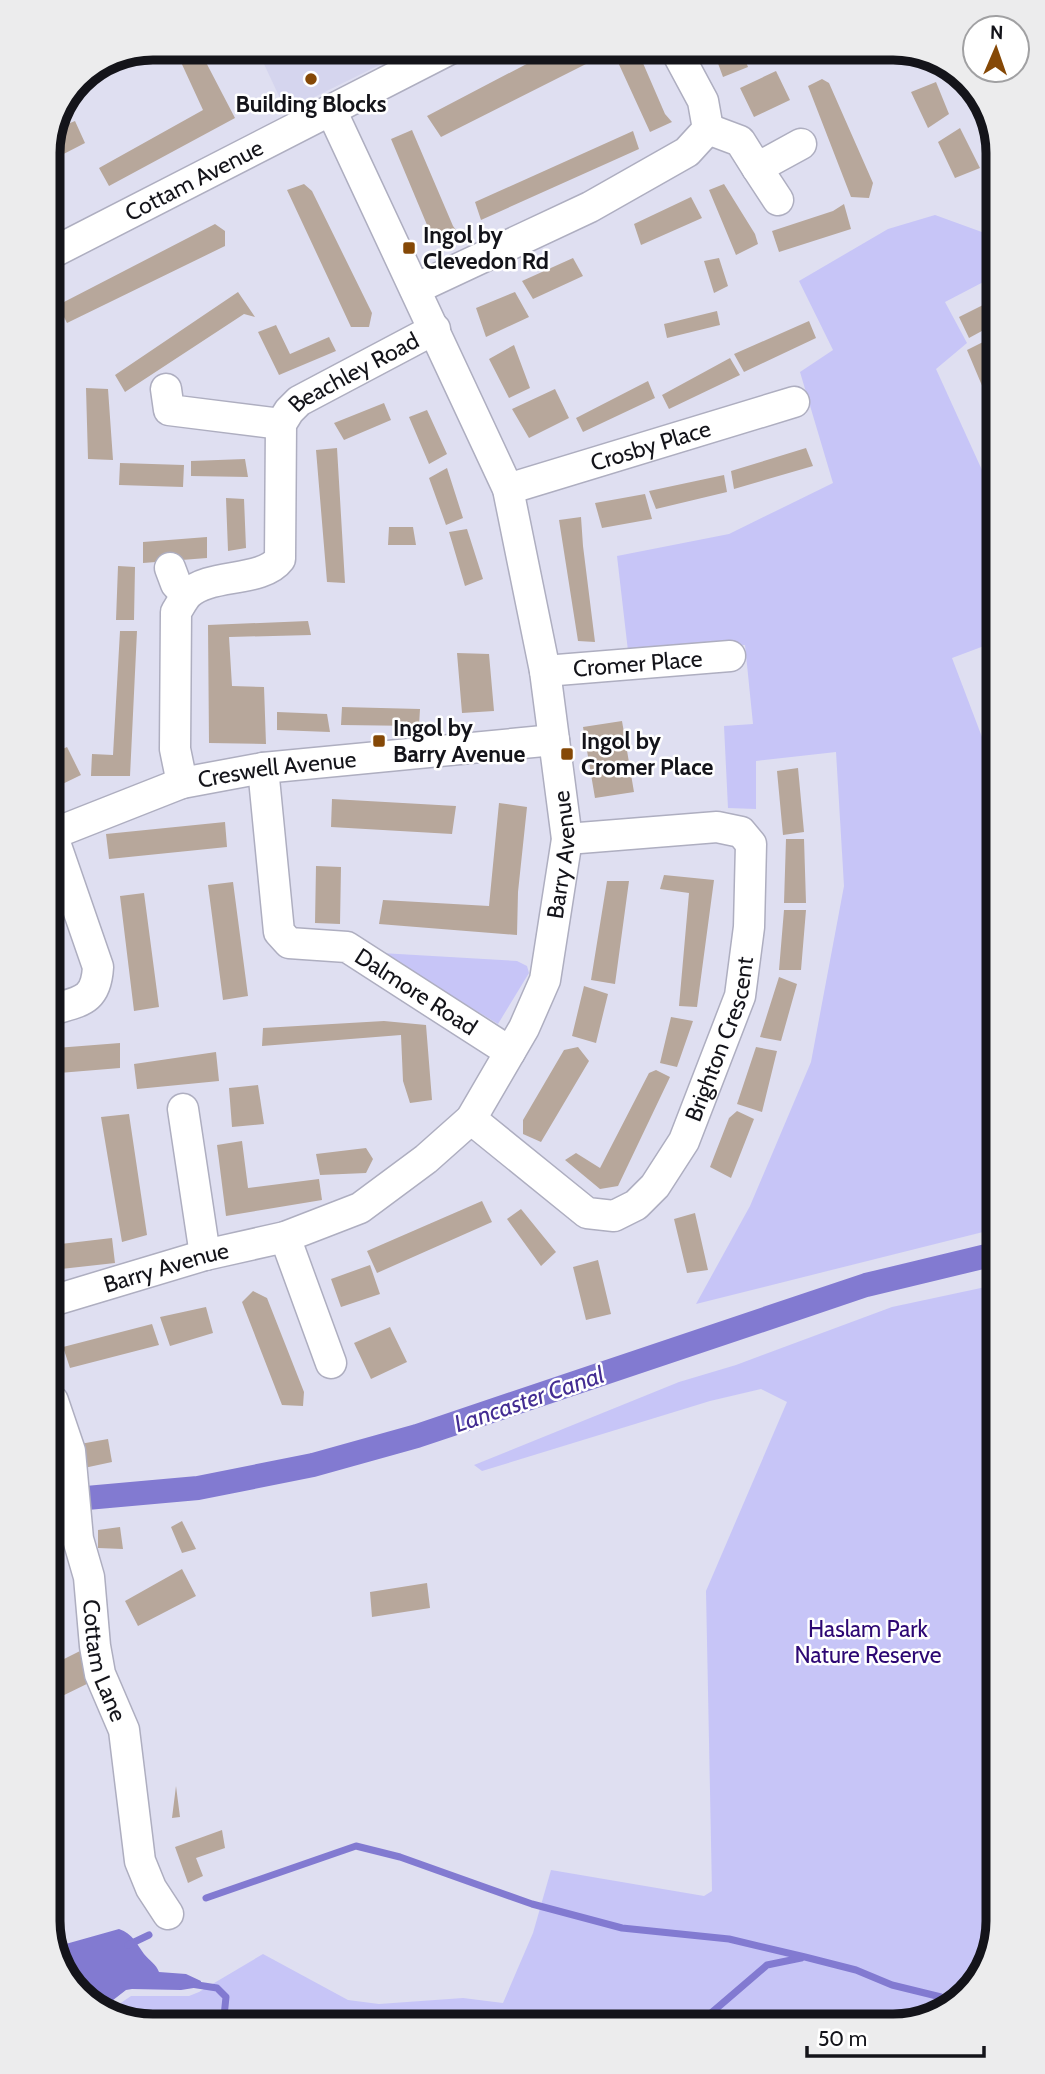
<svg xmlns="http://www.w3.org/2000/svg" width="1045" height="2074" font-family="Cabin,sans-serif">
<style>
.built{fill:#d5d5ee}
.green{fill:#c7c5f7}
.water{fill:#827ad1}
.lines{fill:none;stroke-linecap:round;stroke-linejoin:round}
.stream{stroke:#827ad1;stroke-width:7}
.canal{stroke:#827ad1;stroke-width:24}
.building{fill:#b7a79b}
.minor-casing{stroke:#aeaec0;stroke-width:33}
.minor{stroke:#fff;stroke-width:30}
.poi-dot{fill:#854806;stroke:#fff;stroke-width:2.5}
.labels{text-anchor:middle;dominant-baseline:central;stroke-width:5;stroke-linejoin:round;paint-order:stroke}
.poi-label{font-size:23px;font-weight:bold;fill:#14141a;stroke:#fff;text-anchor:start}
.street-label{font-size:23px;fill:#14141a;stroke:#fff}
.park-label{font-size:23px;fill:#2d0874;stroke:#fff}
.water-label{font-size:24px;font-style:italic;fill:#432c92;stroke:#fff}
.rim{fill:none;stroke:#14141a;stroke-width:9}
</style>
<rect width="100%" height="100%" fill="#dfdff1"/>
<path class="built" d="M256,47H416L286,111Z"/>
<path class="green" d="M935,215L990,235L991,278L945,302L967,343L936,369L992,492V643L952,658L993,766V779L987,782L993,795L995,1229L696,1304L750,1206L811,1062L844,886L836,752L756,761V809L728,808L724,726L753,724L745,645L628,651L617,556L729,534L833,483L800,372L833,350L799,281L888,229Z
M381,953L517,961L527,966L529,973L498,1024Z
M995,1285L998,1922L980,1980L933,2019L146,2027L106,2013L131,1996H189L199,1992L263,1954L348,2000L379,2004L463,1998L503,2003L533,1933L551,1870L704,1896L712,1891L706,1591L787,1402L761,1389L710,1401L482,1471L474,1465L679,1382L736,1365L892,1307Z"/>
<path class="water" d="M119,1929C133,1934 136,1943 144,1954C150,1961 156,1964 159,1972L186,1974L201,1981L200,1987L181,1990L132,1989L126,1990L99,2011L94,2009L55,1962V1947Z"/>
<g class="lines">
<path class="stream" d="M206,1898L356,1846L400,1857L532,1904L622,1928L729,1939L805,1957L856,1970L892,1985L941,1997L952,2003
M128,1945L149,1935
M191,1984L217,1988L226,1997L223,2026
M689,2021L710,2014L767,1965L801,1958"/>
<path class="canal" d="M53,1501L198,1488L313,1465L417,1436L866,1285L995,1254"/>
</g>
<path class="building" d="M174,47H198L235,118L109,186L99,168L203,110Z
M559,47L592,48L588,63L441,137L427,116Z
M611,47H636L665,114L672,122L650,132Z
M712,47H740L748,67L723,77Z
M776,71L790,100L754,117L740,88Z
M822,79L829,83L873,183L869,198L851,197L808,86Z
M936,82L949,114L928,128L911,92Z
M75,121L85,143L48,162L47,146L55,129Z
M960,128L980,168L955,178L938,142Z
M412,130L453,226L456,230L435,244L391,139Z
M633,131L639,149L481,220L475,202Z
M304,184L312,191L372,313L369,327H351L287,190Z
M724,184L755,234L758,244L736,255L709,190Z
M691,197L702,218L641,245L634,224Z
M844,204L851,229L779,252L772,231L833,211Z
M215,224L225,231V246L67,323L60,309L64,302Z
M573,258L583,276L533,299L522,281Z
M719,258L728,286L714,293L704,261Z
M238,292L255,317L244,314L125,392L115,375Z
M515,292L529,317L486,337L476,308Z
M991,301V326L969,338L959,317Z
M717,311L720,325L667,338L664,324Z
M809,321L816,338L744,372L734,354Z
M276,325L290,354L329,337L336,351L279,375L258,332Z
M989,339L991,344V407L967,350Z
M514,345L530,388L509,398L489,359Z
M730,358L740,375L669,409L662,395Z
M648,381L655,398L583,432L576,418Z
M86,388L108,389L113,460L88,459Z
M555,389L569,418L529,438L512,409Z
M384,403L391,420L344,440L334,423Z
M427,410L447,454L429,464L409,417Z
M337,448L345,583L327,582L316,450Z
M806,448L813,466L734,489L731,471Z
M245,459L248,477L191,476V461Z
M120,463L184,465L183,487L119,485Z
M447,468L463,518L446,525L429,478Z
M724,475L727,492L656,509L649,491Z
M645,494L652,519L602,528L595,503Z
M226,498L244,499L246,548L228,551Z
M581,517L583,546L595,642L578,641L559,520Z
M389,527H413L416,545H388Z
M467,529L483,579L465,586L449,532Z
M207,537V558L143,563V542Z
M118,566L135,567L134,620H116Z
M49,607L63,608L62,650H50Z
M308,621L311,635L229,637L232,686L264,687L266,744L209,743L208,625Z
M120,631H137L130,776H91L92,754L113,755Z
M457,653L489,654L494,711L462,713Z
M342,707L420,709L419,726L341,725Z
M277,712L327,714L330,732L277,730Z
M622,721L634,792L595,798L583,727Z
M67,747L81,775L50,790V755Z
M798,768L804,832L783,835L777,771Z
M332,799L456,806L452,834L331,827Z
M499,803L527,807L518,892L517,935L379,924L383,900L489,906Z
M225,822L227,847L109,859L106,834Z
M786,839H804L806,903H784Z
M316,866L341,867L340,924L315,923Z
M664,875L714,880L697,1007L679,1006L689,893L660,889Z
M607,881H629L615,984L591,980Z
M233,882L248,996L223,1000L208,885Z
M144,893L159,1007L134,1011L120,896Z
M784,910H806L801,970H779Z
M779,977L797,984L781,1041L760,1037Z
M584,986L608,994L596,1043L572,1036Z
M671,1017L693,1021L677,1067L660,1063Z
M384,1021L426,1025L432,1100L410,1103L403,1081L401,1035L262,1046L263,1028Z
M120,1043V1068L59,1073L56,1048Z
M578,1047L589,1061L541,1142L523,1134V1120L564,1050Z
M756,1047L777,1051L762,1112L737,1104Z
M216,1052L219,1081L137,1089L134,1064Z
M656,1070L670,1077L618,1186L600,1189L565,1160L576,1153L600,1168L649,1073Z
M258,1085L264,1124L232,1127L229,1088Z
M737,1111L754,1119L731,1178L710,1167L729,1118Z
M129,1114L147,1235L122,1242L101,1117Z
M242,1141L248,1188L319,1179L322,1200L226,1216L217,1145Z
M366,1148L373,1159L366,1173L320,1175L316,1154Z
M482,1201L492,1222L377,1273L367,1251Z
M521,1209L556,1252L541,1266L507,1219Z
M695,1213L708,1270L687,1273L674,1219Z
M112,1238L115,1263L52,1270V1245Z
M598,1260L611,1314L586,1320L573,1267Z
M370,1265L380,1294L341,1307L331,1279Z
M253,1291L267,1298L304,1392L303,1406L282,1405L242,1302Z
M206,1307L213,1333L170,1346L160,1317Z
M152,1324L159,1345L70,1368L63,1347Z
M390,1327L407,1362L371,1379L354,1343Z
M108,1439L112,1462L84,1468L80,1444Z
M182,1521L196,1549L182,1553L171,1527Z
M120,1527L123,1549L98,1548V1530Z
M182,1569L196,1596L138,1626L125,1601Z
M427,1583L430,1608L372,1617L370,1592Z
M82,1650L97,1679L54,1700V1664Z
M176,1786L180,1817L172,1818Z
M222,1830L225,1848L196,1858L203,1876L188,1883L175,1847Z"/>
<g class="lines">
<defs>
<g id="minor">
<path d="M708,129L740,141L757,168"/>
<path d="M778,200L757,168L801,144"/>
<path id="s1" d="M48,255L454,47"/>
<path d="M415,289L590,207L687,152L708,129L703,101L674,47"/>
<path d="M166,389L169,410L281,424"/>
<path id="s2" d="M508,489L794,402"/>
<path d="M170,568L176,584L186,595"/>
<path id="s3" d="M545,671L730,656"/>
<path id="s4" d="M263,768L279,932L289,943L347,947L510,1052"/>
<path id="s5" d="M182,783L175,749L176,612C180,606 183,599 188,594C209,573 262,583 280,559L281,424L289,411L299,401L435,329"/>
<path id="s6" d="M50,835L182,783L263,768L554,740"/>
<path d="M51,1010C80,1001 96,1002 98,967L52,834"/>
<path d="M183,1109L205,1255"/>
<path id="s7" d="M471,1119L587,1213L614,1216L636,1205L655,1186L684,1141L740,996L749,927L751,844L741,832L717,827L567,839"/>
<path d="M285,1237L331,1363"/>
<path id="s8" d="M52,1301L205,1255L285,1237L360,1208L426,1159L471,1119L524,1028L545,980L567,839L545,671L508,489L331,110"/>
<path id="s9" d="M53,1401L70,1451L78,1539L89,1577L95,1646L100,1674L124,1730L140,1861L151,1888L168,1914"/>
</g>
</defs>
<use href="#minor" class="minor-casing"/>
<use href="#minor" class="minor"/>
</g>
<g class="poi-dot">
<circle cx="311" cy="79" r="7"/>
<rect x="402" y="241" width="14" height="14" rx="3.5"/>
<rect x="372" y="734" width="14" height="14" rx="3.5"/>
<rect x="560" y="747" width="14" height="14" rx="3.5"/>
</g>
<g class="labels">
<g class="poi-label">
<text x="311" y="104" text-anchor="middle">Building Blocks</text>
<text x="423" y="235">Ingol by<tspan x="423" dy="26">Clevedon Rd</tspan></text>
<text x="393" y="728">Ingol by<tspan x="393" dy="26">Barry Avenue</tspan></text>
<text x="581" y="741">Ingol by<tspan x="581" dy="26">Cromer Place</tspan></text>
</g>
<g class="street-label">
<text stroke="none"><textPath href="#s1" startOffset="164">Cottam Avenue</textPath></text>
<text stroke="none"><textPath href="#s5" startOffset="520">Beachley Road</textPath></text>
<text stroke="none"><textPath href="#s2" startOffset="149">Crosby Place</textPath></text>
<text stroke="none"><textPath href="#s3" startOffset="93">Cromer Place</textPath></text>
<text stroke="none"><textPath href="#s6" startOffset="238">Creswell Avenue</textPath></text>
<text stroke="none"><textPath href="#s8" startOffset="749">Barry Avenue</textPath></text>
<text stroke="none"><textPath href="#s4" startOffset="320">Dalmore Road</textPath></text>
<text stroke="none"><textPath href="#s7" startOffset="390">Brighton Crescent</textPath></text>
<text stroke="none"><textPath href="#s8" startOffset="119">Barry Avenue</textPath></text>
<text stroke="none"><textPath href="#s9" startOffset="266">Cottam Lane</textPath></text>
</g>
<g class="park-label">
<text x="868" y="1629">Haslam Park<tspan x="868" dy="26">Nature Reserve</tspan></text>
</g>
<g class="water-label">
<text transform="translate(529 1399) rotate(-19)">Lancaster Canal</text>
</g>
</g>
<path d="M0 0H1045V2074H0ZM153 60H893A93 93 0 0 1 986 153V1921A93 93 0 0 1 893 2014H153A93 93 0 0 1 60 1921V153A93 93 0 0 1 153 60Z" fill="#ececed" fill-rule="evenodd"/>
<path class="rim" d="M153 60H893A93 93 0 0 1 986 153V1921A93 93 0 0 1 893 2014H153A93 93 0 0 1 60 1921V153A93 93 0 0 1 153 60Z"/>
<g transform="translate(996 49) rotate(2)"><circle r="33" fill="#ffffff" stroke="#a1a1a3" stroke-width="2"/>
<path d="M0-5L12 26L0 18L-12 26Z" fill="#854806"/>
<text y="-10" font-size="19" font-weight="bold" text-anchor="middle" fill="#14141a">N</text>
</g>
<path d="M807 2046v10h177v-10" fill="none" stroke="#14141a" stroke-width="3.5"/>
<text x="818" y="2046" font-size="21" fill="#14141a" stroke="#ffffff" stroke-width="5" paint-order="stroke">50 m</text>
</svg>
